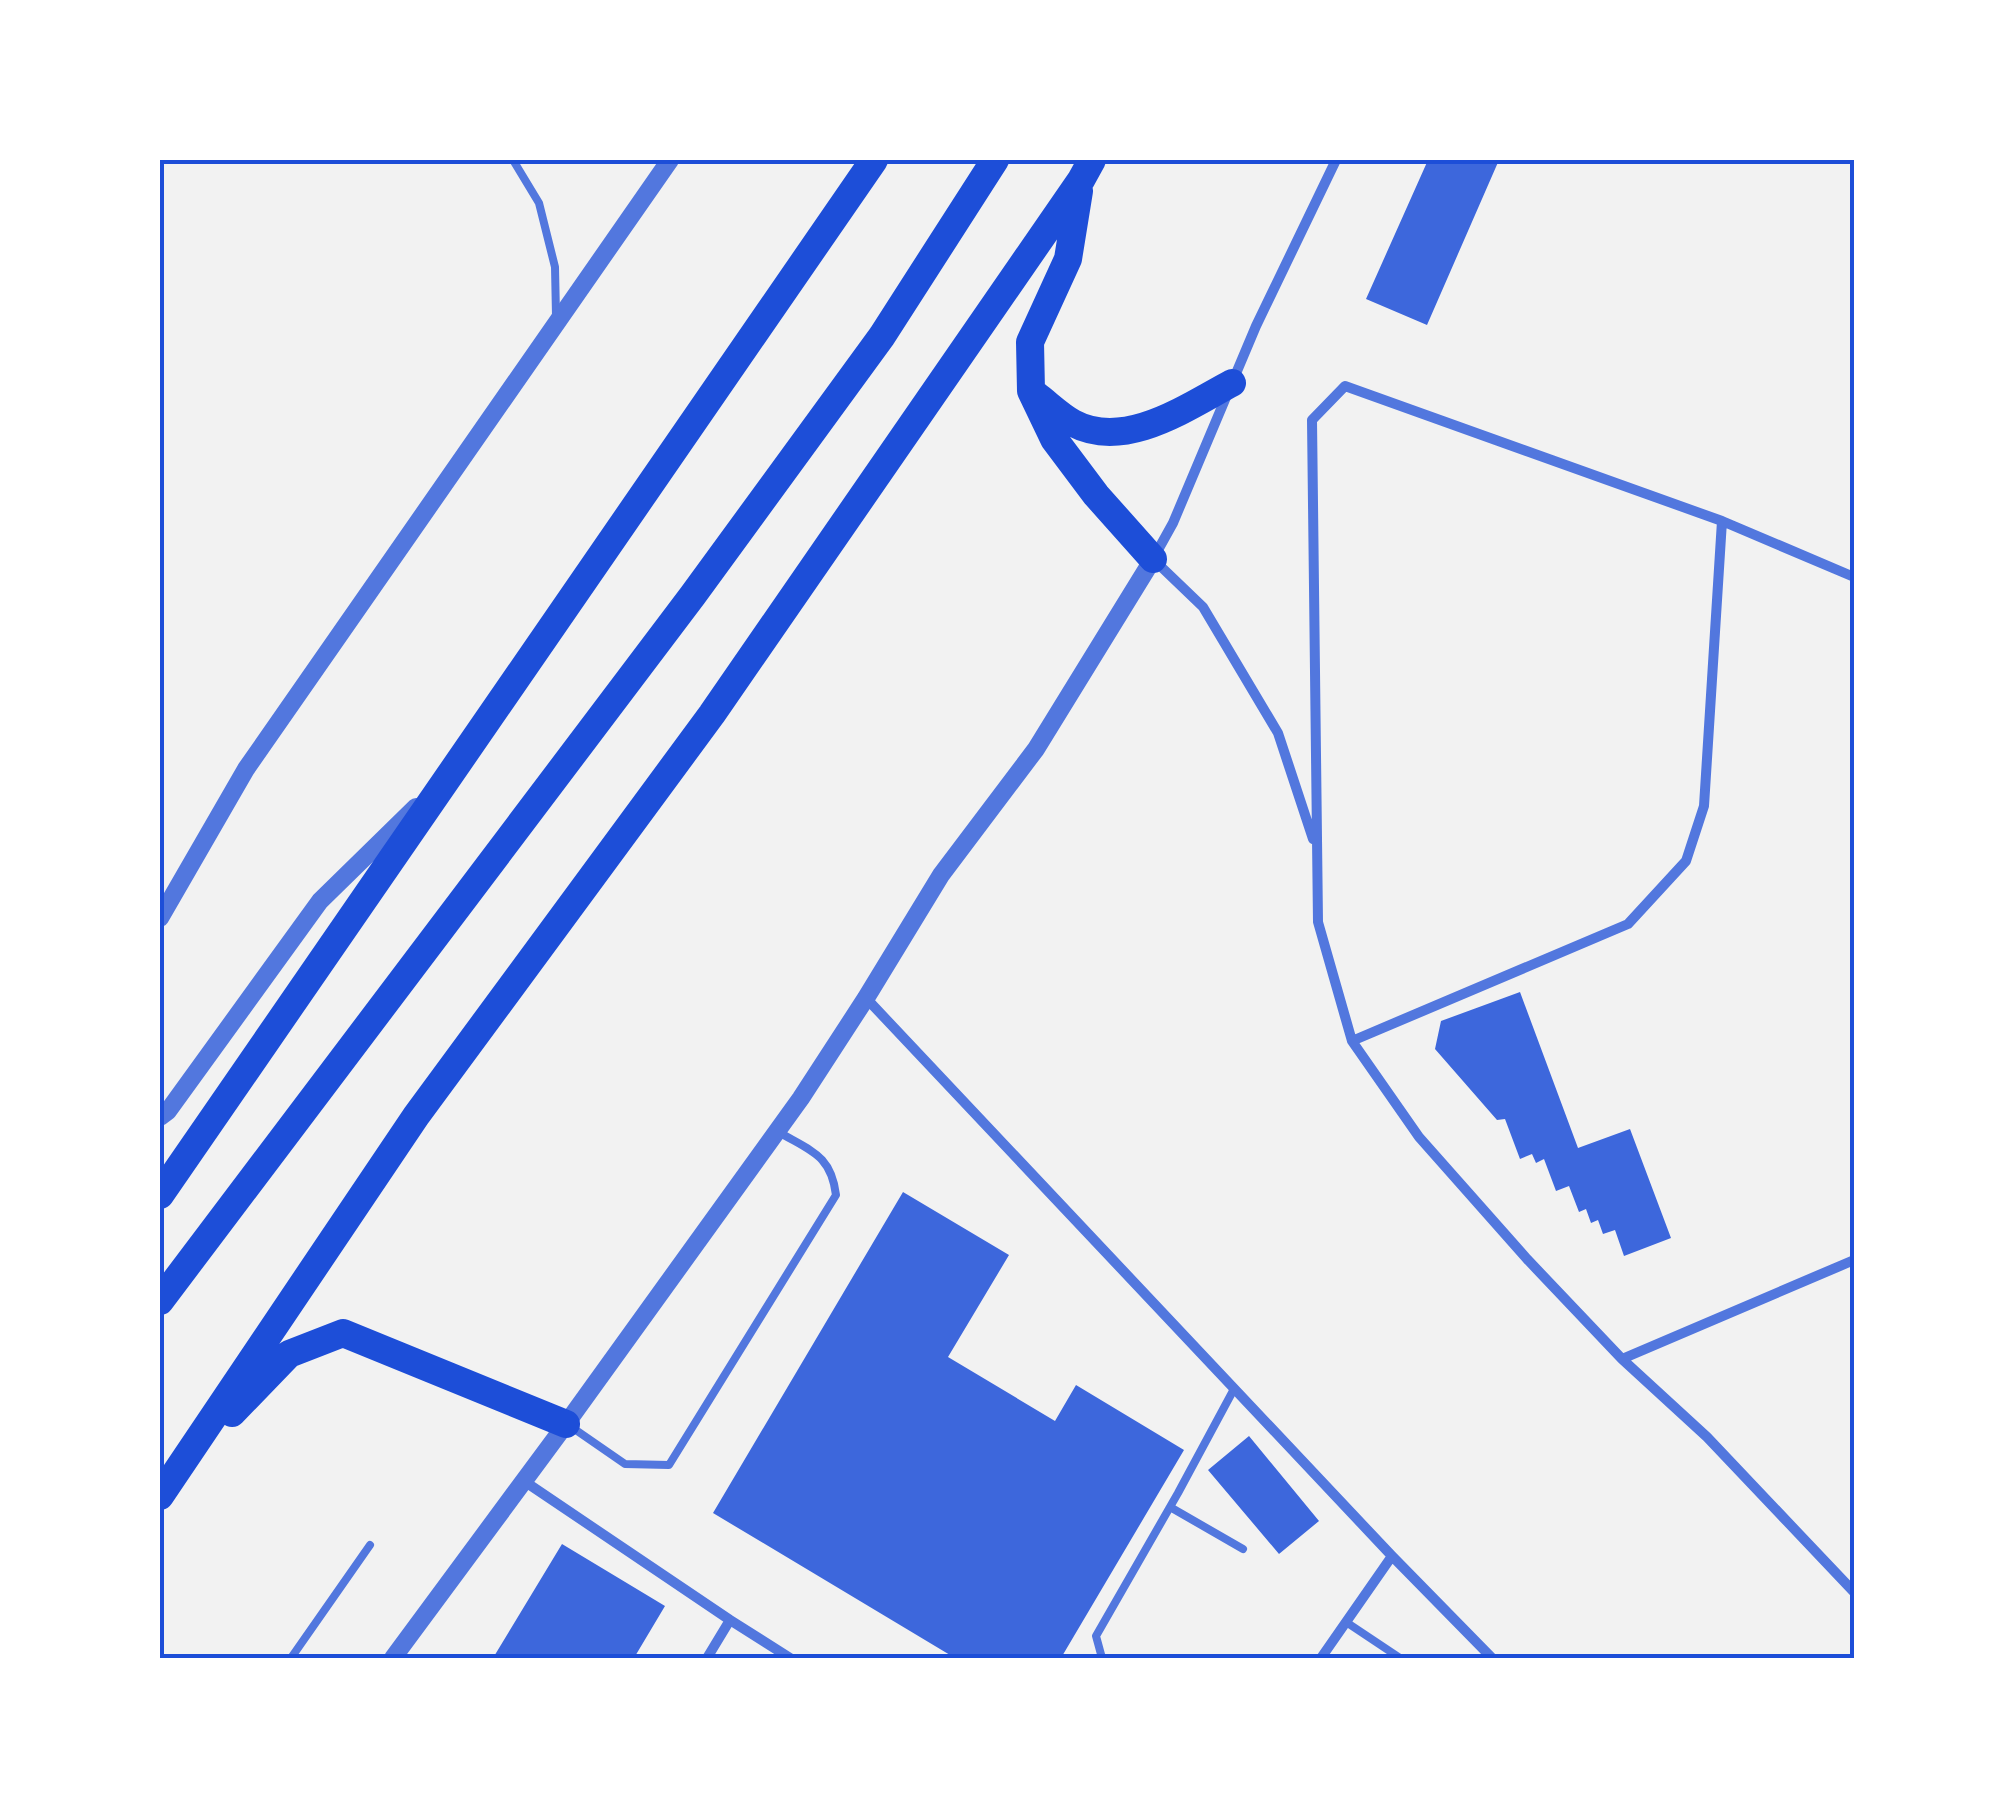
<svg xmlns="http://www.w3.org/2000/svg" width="2014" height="1818" font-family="'Fira Sans Condensed',sans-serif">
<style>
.building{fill:#3d67dc}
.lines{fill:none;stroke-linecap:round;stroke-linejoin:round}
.service{stroke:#5277de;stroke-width:8}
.minor{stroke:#5277de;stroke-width:10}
.tertiary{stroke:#5277de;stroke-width:18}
.trunk{stroke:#1d4ed8;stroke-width:28}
.neatline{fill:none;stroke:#1d4ed8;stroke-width:4}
</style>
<rect width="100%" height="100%" fill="#f2f2f2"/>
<path class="building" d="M1428,160H1499L1427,325L1366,299Z
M1520,992L1578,1148L1630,1129L1671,1238L1624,1256L1615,1230L1603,1234L1598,1220L1591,1223L1586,1209L1579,1212L1569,1186L1556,1191L1544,1159L1536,1163L1532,1154L1520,1159L1505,1119L1497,1120L1435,1049L1441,1021Z
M903,1192L1009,1255L948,1357L1055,1421L1076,1385L1184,1450L1061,1658H955L713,1513Z
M1249,1436L1319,1521L1279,1554L1208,1470Z
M562,1544L665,1606L634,1658H493Z"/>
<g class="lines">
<path class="service" d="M513,160L539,203L555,267L556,316
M570,1426L625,1464L669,1465L836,1195C831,1154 810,1151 777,1131
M1170,1507L1243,1549
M1346,1622L1400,1658
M291,1658L370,1545
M1102,1658L1096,1636L1178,1493L1234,1389"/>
<path class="minor" d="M1854,577L1722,521L1345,386L1312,420L1318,922L1352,1041L1419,1137L1527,1259L1622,1359L1707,1437L1854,1592
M1313,839L1278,733L1203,607L1153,559L1173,523L1256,326L1336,160
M866,998L1392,1556L1492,1658
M1352,1041L1628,924L1686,861L1704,806L1722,521
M1622,1359L1854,1260
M524,1481L730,1620L790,1658
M707,1658L730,1620
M1321,1658L1392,1556"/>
<path class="tertiary" d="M160,918L246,769L670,160
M160,1117L168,1111L320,901L416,807
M393,1658L566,1424L801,1098L866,998L941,875L1036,749L1153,559"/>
<path class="trunk" d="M1079,191L1068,259L1030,342L1031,391L1054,439L1096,495L1153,559
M1036,395C1048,404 1060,416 1073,423C1125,451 1187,407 1232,383
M160,1195L874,160
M160,1301L693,595L882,336L995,160
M232,1413L289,1354L343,1333L566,1424
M160,1496L416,1116L712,714L1081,180L1092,160"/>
</g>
<rect width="2014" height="1818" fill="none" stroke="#ffffff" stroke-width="325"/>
<rect x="162" y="162" width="1690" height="1494" class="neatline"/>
</svg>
